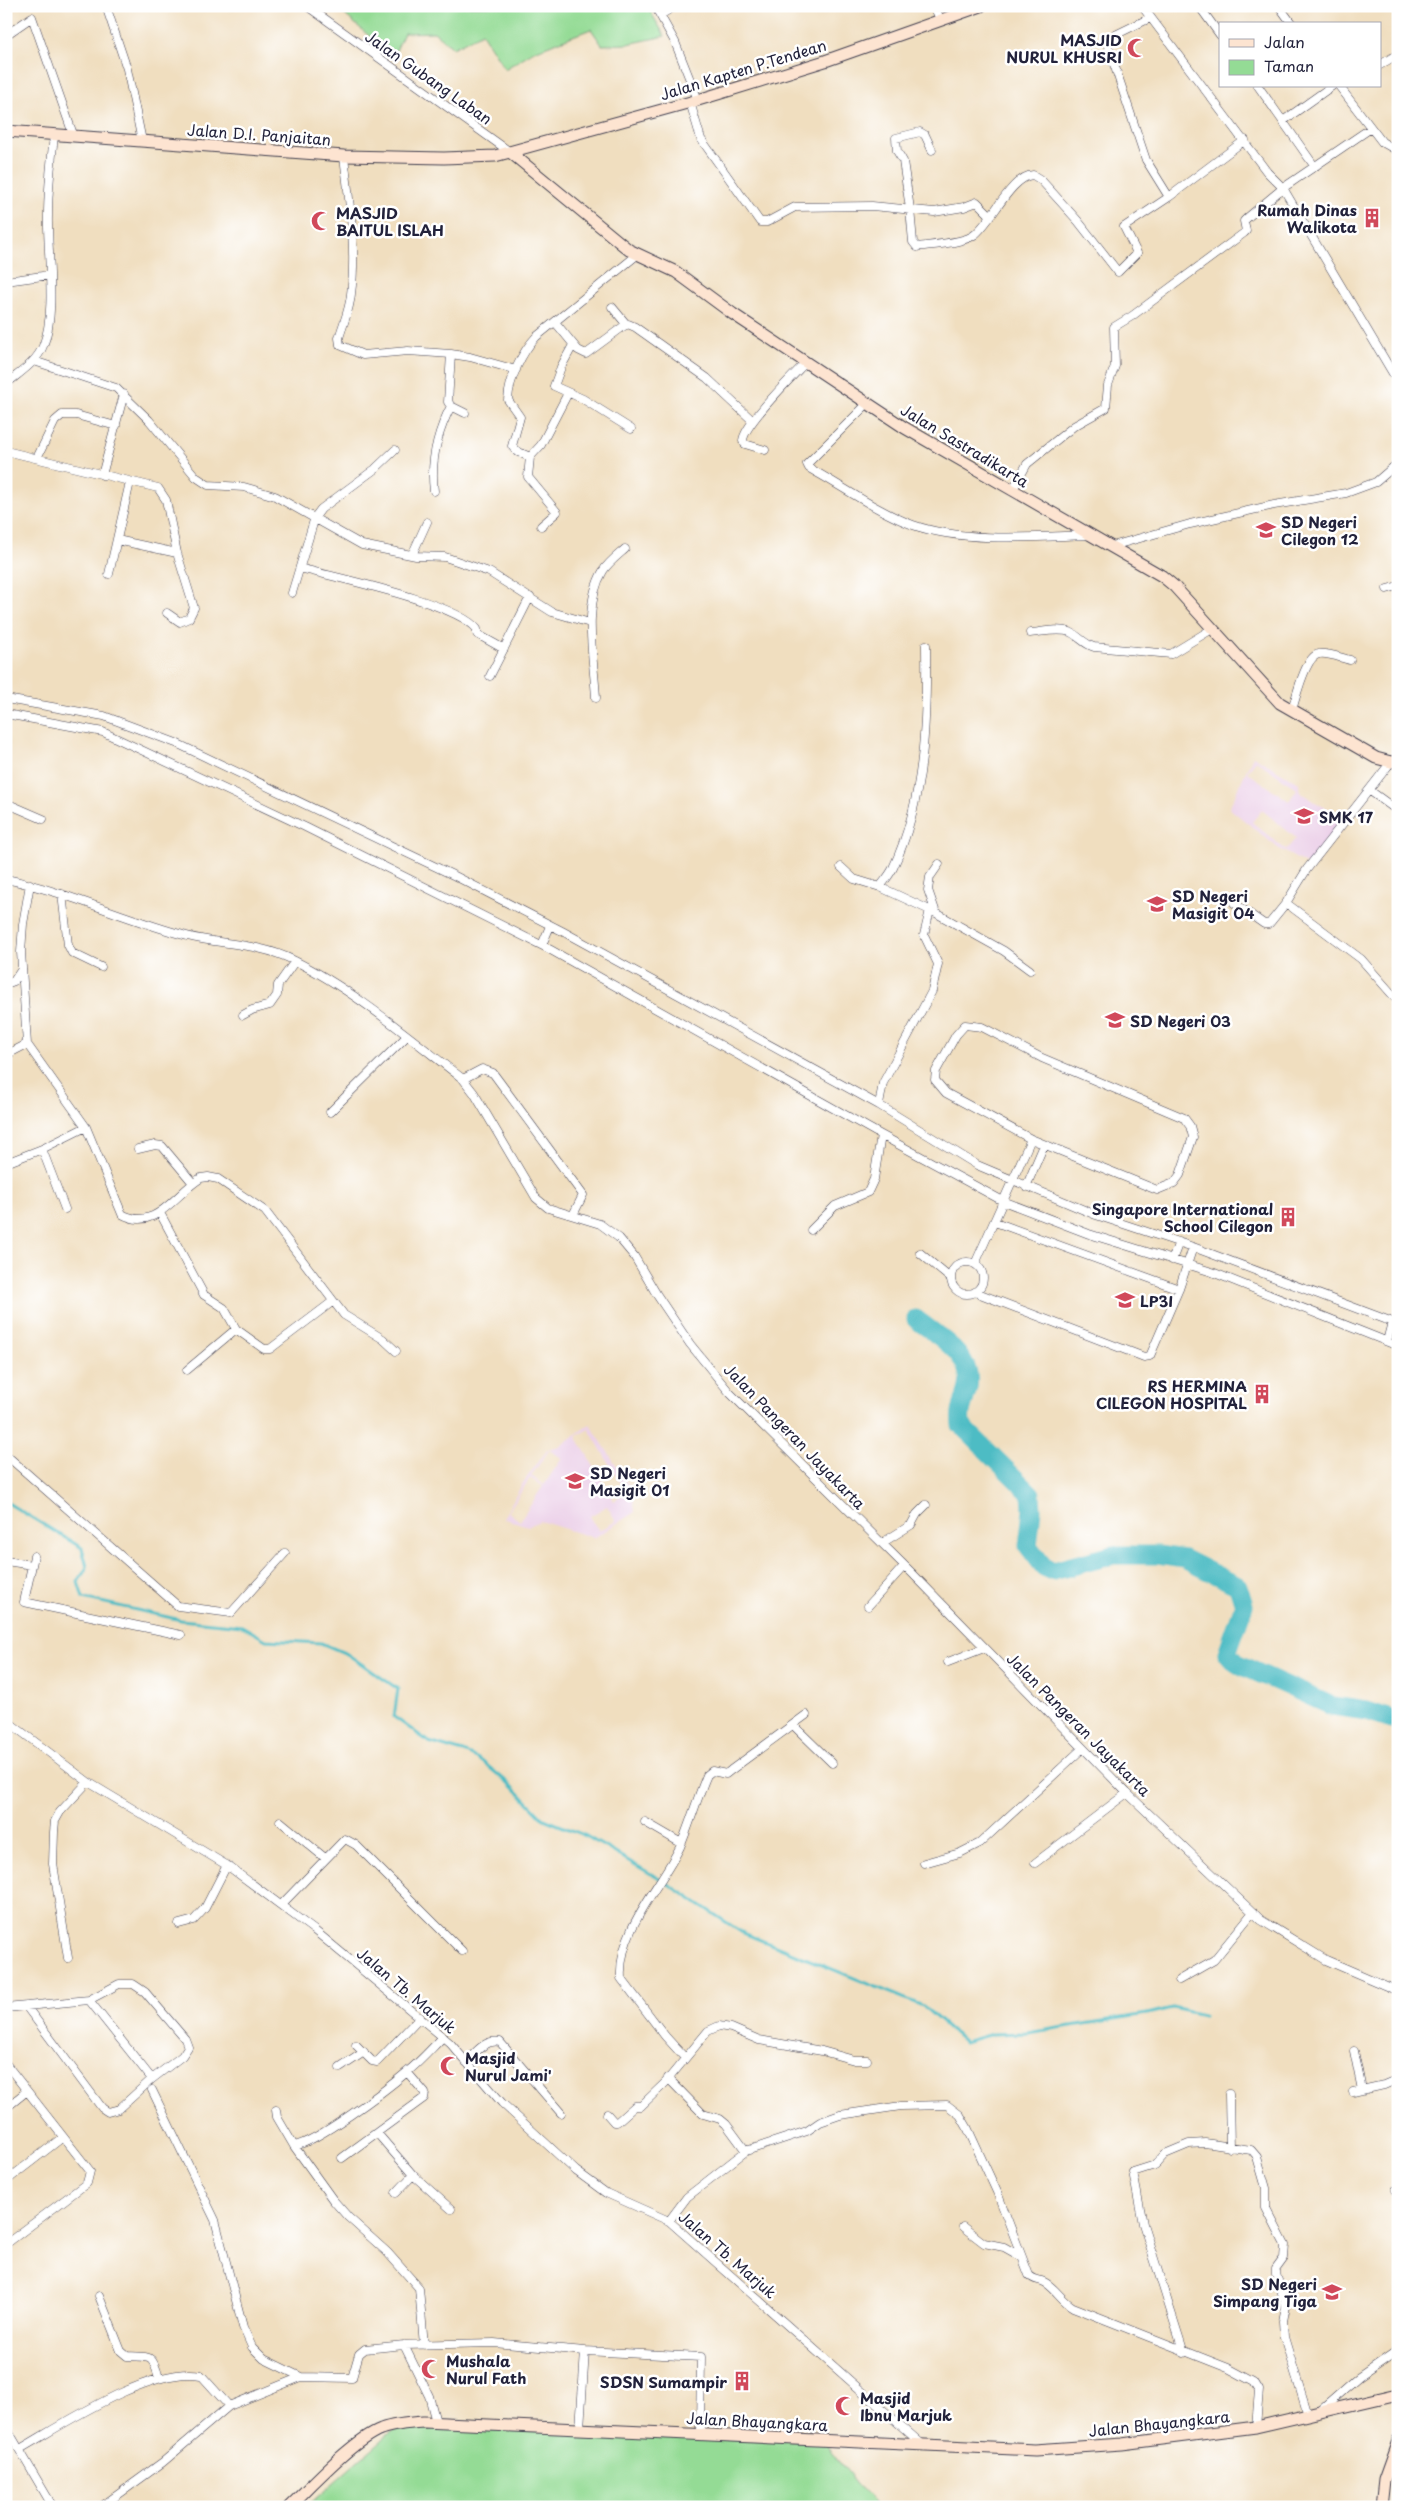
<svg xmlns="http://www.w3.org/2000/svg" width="1404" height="2513" font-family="'Playpen Sans',sans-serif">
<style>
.built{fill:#ecd1e9;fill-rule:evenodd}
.green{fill:#94db95;stroke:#5b7e68}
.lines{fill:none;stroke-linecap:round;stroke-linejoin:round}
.stream{stroke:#4ebcc4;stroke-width:3}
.river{stroke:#4ebcc4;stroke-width:19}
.street-casing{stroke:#413e4f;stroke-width:9}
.secondary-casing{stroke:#413e4f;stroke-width:13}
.street{stroke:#fff;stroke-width:8}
.secondary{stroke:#fde4d1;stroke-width:11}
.labels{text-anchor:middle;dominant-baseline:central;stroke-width:5;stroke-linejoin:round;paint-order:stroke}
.poi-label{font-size:15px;font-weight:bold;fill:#22223b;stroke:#fff;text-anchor:start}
.street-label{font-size:15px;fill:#22223b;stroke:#fff}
</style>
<rect width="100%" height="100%" fill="#fff"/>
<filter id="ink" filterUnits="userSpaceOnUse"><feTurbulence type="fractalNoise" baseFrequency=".02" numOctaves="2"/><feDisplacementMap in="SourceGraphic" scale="10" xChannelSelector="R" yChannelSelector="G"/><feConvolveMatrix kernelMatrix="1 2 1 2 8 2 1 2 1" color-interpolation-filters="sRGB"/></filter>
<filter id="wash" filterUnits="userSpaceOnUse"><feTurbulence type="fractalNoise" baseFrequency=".0096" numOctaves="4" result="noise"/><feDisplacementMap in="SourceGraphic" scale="20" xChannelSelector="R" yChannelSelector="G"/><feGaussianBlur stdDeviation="1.12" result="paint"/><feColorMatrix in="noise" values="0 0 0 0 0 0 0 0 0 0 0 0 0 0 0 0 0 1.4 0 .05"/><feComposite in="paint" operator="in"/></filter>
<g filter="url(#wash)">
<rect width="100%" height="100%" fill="#f0debf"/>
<path class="built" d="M1253,756L1299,783L1301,793L1347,822L1309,866L1278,848L1229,808ZM1256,760L1297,789L1289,801L1247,772ZM1262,810L1296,838L1286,850L1252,822Z
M590,1424L632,1490L635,1512L594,1538L540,1521L528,1526L503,1518L523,1483L548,1449L560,1446ZM589,1429L626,1493L614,1501L576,1436ZM549,1450L562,1458L544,1485L531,1476ZM530,1478L543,1486L520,1521L508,1512ZM607,1506L616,1521L599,1531L590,1516Z"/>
<path class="green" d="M335,6H647L665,36L628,44L602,45L591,29L534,51L505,69L482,33L453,48L434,32L404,33L393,57Z
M398,2426L823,2441L876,2507H306Z"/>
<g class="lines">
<path class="stream" d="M6,1502L82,1548L87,1567L78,1582L83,1598L181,1620L242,1626L266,1640L321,1643L347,1654L398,1689L394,1717L429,1742L463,1752L479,1759L512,1786L544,1819L586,1836L670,1885L741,1932L923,2006L964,2042L992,2034L1027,2033L1147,2014L1172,2008L1203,2015"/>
<path class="river" d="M916,1319C937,1336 974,1355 968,1387C965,1402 959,1408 961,1425L1031,1494L1032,1510L1028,1546L1044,1567L1053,1571L1113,1555H1158L1184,1559L1238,1586L1244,1605L1227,1653L1236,1663L1332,1706L1367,1711L1398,1721"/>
</g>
</g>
<g filter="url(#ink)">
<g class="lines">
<defs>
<path id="street" d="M106,6L127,69L142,141
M307,6L510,152
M655,6L675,42L698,100
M934,6L940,19
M1199,6L1220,35
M1279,6L1292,24
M662,14L675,6
M1150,18L1109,38L1108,46L1146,160L1169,197L1245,140
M6,35L32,17L74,137
M1380,65L1398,54
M1258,86L1315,167
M1339,86L1382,142L1398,151
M690,102L701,139L760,222H767L795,207L872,206L934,212L964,207L977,202L990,215
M1283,121L1332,86
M1371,128L1283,188L1398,382
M932,150L925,135L920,132L896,138L897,151L903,161L910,209L913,242L917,247C930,245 964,243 974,235C991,223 1011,176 1033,175L1041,180L1078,221L1118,272L1137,253L1124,227L1169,197
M344,156C349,200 357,249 351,294C350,309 343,324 339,338L340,345L363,355L408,351L451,354L448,402L451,406L465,413
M6,281L50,275
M612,307L627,325
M555,322L578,350L586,354L624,326L628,324L635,327L707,378L753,421
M573,345L561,367L554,386L583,399L631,429
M451,354L470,357L516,370
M34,361L116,388L149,420L196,477L208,485L244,487L275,496L362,545L416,556L445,557L489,572L552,612L590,623
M6,384C19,373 37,362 43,346C57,313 47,253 48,216C48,190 51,162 54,136
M868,403L807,464L809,468C840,485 880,513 913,525C964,543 1036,537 1090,535
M765,450L745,444L743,441C743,425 793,376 806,362
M6,451L158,488L166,500L177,553L194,608L189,618L180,622L167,613
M530,457L541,445L568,393
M37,458L55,421L62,415H76L116,426
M102,475L124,394
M434,491C430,460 437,433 451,406
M1012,491L1027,464L1074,426L1106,408L1108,385L1115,366L1114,327L1132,316L1244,233L1246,231L1244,221L1247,218L1283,188L1267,172L1142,6
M541,526L557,512L528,477L530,457L516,451L512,446L520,417L508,400C509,379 522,352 536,337L637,255
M117,540L177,553
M1112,546L1190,524L1274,505L1346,493L1376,482L1398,463
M412,555L427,522
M300,568C336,578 455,602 477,629V634L504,649
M109,574L130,482
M1387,589L1398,586
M292,593L315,517L321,509L375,469L395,450
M1030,633C1042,632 1059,628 1070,632C1079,636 1084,644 1094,647L1171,654L1212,629
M490,676L530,597
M596,698C594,659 582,606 603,571C608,563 617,556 625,549
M6,699L104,716L176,743L455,876L562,931L879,1105L977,1165L1096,1215L1193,1247L1398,1324
M1292,710C1296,698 1305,656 1319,654C1327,652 1341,658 1350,660
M6,714L103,732L305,827L549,949L881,1135L1003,1201L1089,1234L1212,1272L1398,1346
M1369,790L1398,811
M6,803L43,819
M841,867L854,879L880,887L936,913L1004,951L1030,970
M6,879C68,892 126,920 187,936C223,945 259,943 293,960C353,989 411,1039 463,1079L474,1093L536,1198L548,1208L600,1224L619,1238L634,1256L657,1295L690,1344L730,1393L912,1573L1127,1793L1261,1920L1326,1960L1398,1991
M30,884L23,924L21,952L27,1044L86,1127L122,1214C156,1233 175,1193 201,1178L208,1177L218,1179L265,1211L344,1315L383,1339L396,1351
M880,887C884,881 890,875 893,868C925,800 927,719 926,645
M62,894L68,945L72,953L101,967
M1234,903L1264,924H1269L1286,903L1307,869L1391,762
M1286,903L1361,959L1398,1001
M936,913L928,890L930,877L939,864
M542,945L550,926
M6,984L14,981L22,969
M243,1015L252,1010L270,1005L277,995L278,985L295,961
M965,1025L982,1027L1042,1058L1184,1118L1190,1126L1193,1137L1180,1175L1174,1183L1157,1190L1031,1139L946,1093L935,1080L936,1071L956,1035Z
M6,1055L27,1044
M463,1079L482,1069L493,1073L583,1195L573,1215
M879,1105L883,1083L932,991L938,964L924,935L930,910
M330,1112L407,1036
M42,1149L65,1209
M138,1149L155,1145L162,1146L193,1183
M6,1163L42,1149L86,1127
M1026,1187L1044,1145
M160,1213L204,1295L224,1308L236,1329L264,1349H270L332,1302
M995,1222L1179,1289
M811,1230L835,1206L868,1192L874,1179L881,1135
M920,1253L950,1278
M1172,1260L1179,1242
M951 1278a16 16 0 1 1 32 0a16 16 0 1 1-32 0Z
M975,1264L1031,1139
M975,1292L1144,1357L1150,1356L1179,1289L1193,1247
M1387,1341L1392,1322
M187,1370L236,1329
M6,1455L178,1606L231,1613L285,1553
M882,1543L911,1525L917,1514L926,1505
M34,1556L24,1602L181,1635
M6,1561L32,1565
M868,1606L904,1566
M948,1662L984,1648
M6,1720L88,1782L228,1866L314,1930L450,2043L502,2103L576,2171L606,2193L669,2221L924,2446
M793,1725L832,1763
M280,1821L325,1858
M645,1822L681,1843
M924,1863L960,1853L980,1843L1083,1748
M1035,1863L1127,1793
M281,1905L345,1839L356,1845L462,1951
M179,1924L194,1920L205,1908L227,1865
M68,1958L53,1864L54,1832L55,1821L60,1812L88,1782
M1179,1980L1214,1960L1253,1912
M89,2000L152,2079
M6,2008L89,2000L119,1984H133L145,1992L185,2039L188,2047L182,2056L152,2079L119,2109L108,2112L102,2108L26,2006
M356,2045L372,2061L377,2062L420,2017
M1354,2051L1362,2090
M685,2058L665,2036L621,1978C618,1930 660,1888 680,1847C690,1824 697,1798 707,1775L712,1771L726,1774L731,1770L806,1715
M466,2062C476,2052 485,2039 500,2042L561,2113
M6,2064L90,2171L87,2183L6,2244
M340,2068L364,2052
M668,2078L703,2114L720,2119L726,2124L746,2151
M152,2090L215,2220L243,2327L252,2347L264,2359L301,2377
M1353,2092L1384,2085L1398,2079
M1229,2094L1230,2148
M6,2108L27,2091
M276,2110L277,2117L294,2146C317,2142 386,2090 407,2072C420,2062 431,2049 443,2037
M607,2114L614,2122H617L635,2106H641L665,2083L708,2031L719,2026L731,2028L759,2040L822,2051L854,2060H867
M377,2133L413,2175L451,2209
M294,2146L333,2200L348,2217L387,2252L419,2288L424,2345
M342,2158L424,2098L425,2093L407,2072
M6,2181L63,2137
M1396,2190L1398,2192
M396,2193L413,2175
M669,2221L687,2197L746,2151L807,2131L820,2122L840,2115L901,2106L947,2105L960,2115L967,2127L997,2192L1029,2275C1034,2281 1040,2279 1046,2283C1057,2290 1062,2301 1073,2307L1228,2368L1254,2382L1259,2390L1256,2427
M963,2227L984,2243L1004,2247L1020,2256
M99,2296L121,2351L127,2356C151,2358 152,2353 159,2378
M404,2345L429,2396L436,2422
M1184,2353L1143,2224L1133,2172L1155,2165L1165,2154L1189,2144L1205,2143L1251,2150L1257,2157L1266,2188V2208L1285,2245L1284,2258L1276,2269V2274L1286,2306L1283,2321L1284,2337L1308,2415
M1320,2411L1359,2377L1398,2350
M6,2427L53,2507
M580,2428L585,2351L701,2357L700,2433
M20,2449C62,2425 152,2365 201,2375L229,2406
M101,2507L163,2462L229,2406L301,2377L352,2378L359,2354L365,2349L404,2345L494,2343L585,2351"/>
<path id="secondary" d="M6,131L344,156L444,158L495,156L698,100L825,61L981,6
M510,152L629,250L676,272L733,314L905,428L1162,576L1174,586L1280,703L1376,758L1391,762L1398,761
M289,2507C312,2485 353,2440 381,2429C395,2424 410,2423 424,2422L1035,2450L1122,2444L1256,2427L1398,2394
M1381,2507L1384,2480L1398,2441"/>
</defs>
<use href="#street" class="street-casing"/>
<use href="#secondary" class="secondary-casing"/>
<use href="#street" class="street"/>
<use href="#secondary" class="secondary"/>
</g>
</g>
<defs>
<symbol id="mosque-bare" viewBox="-9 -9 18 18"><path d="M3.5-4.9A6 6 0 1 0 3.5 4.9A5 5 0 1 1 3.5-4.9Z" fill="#d1495b" stroke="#fff" stroke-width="2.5" paint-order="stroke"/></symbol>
<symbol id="building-bare" viewBox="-9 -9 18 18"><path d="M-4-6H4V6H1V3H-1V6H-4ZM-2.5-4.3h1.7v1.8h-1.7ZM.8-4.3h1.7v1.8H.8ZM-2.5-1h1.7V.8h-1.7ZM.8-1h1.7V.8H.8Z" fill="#d1495b" stroke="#fff" stroke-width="2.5" paint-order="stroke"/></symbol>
<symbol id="school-bare" viewBox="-9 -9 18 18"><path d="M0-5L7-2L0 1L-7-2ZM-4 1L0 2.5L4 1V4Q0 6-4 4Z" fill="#d1495b" stroke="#fff" stroke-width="2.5" paint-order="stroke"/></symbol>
<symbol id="university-bare" viewBox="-9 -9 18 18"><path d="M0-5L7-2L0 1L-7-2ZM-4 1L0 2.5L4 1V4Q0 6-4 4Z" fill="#d1495b" stroke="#fff" stroke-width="2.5" paint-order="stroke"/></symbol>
</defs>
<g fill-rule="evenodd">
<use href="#mosque-bare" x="1123" y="34" width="28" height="28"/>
<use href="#building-bare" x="1358" y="204" width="28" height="28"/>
<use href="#mosque-bare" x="307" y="207" width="28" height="28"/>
<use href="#school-bare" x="1252" y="516" width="28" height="28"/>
<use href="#school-bare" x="1290" y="802" width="28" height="28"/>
<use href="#school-bare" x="1143" y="890" width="28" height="28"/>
<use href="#school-bare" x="1101" y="1006" width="28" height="28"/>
<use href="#building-bare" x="1274" y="1203" width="28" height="28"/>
<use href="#university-bare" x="1111" y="1286" width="28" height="28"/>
<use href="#building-bare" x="1248" y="1380" width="28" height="28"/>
<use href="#school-bare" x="561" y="1467" width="28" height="28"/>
<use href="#mosque-bare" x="436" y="2052" width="28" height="28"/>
<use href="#school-bare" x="1318" y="2278" width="28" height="28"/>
<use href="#mosque-bare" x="417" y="2355" width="28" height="28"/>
<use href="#building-bare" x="728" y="2367" width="28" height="28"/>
<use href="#mosque-bare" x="831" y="2392" width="28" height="28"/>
</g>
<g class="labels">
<g class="poi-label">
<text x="1122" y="39" text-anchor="end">MASJID<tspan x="1122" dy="17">NURUL KHUSRI</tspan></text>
<text x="1357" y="209" text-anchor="end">Rumah Dinas<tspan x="1357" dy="17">Walikota</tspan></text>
<text x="336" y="212">MASJID<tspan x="336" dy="17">BAITUL ISLAH</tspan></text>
<text x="1281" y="521">SD Negeri<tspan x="1281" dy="17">Cilegon 12</tspan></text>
<text x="1319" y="816">SMK 17</text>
<text x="1172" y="895">SD Negeri<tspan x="1172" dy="17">Masigit 04</tspan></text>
<text x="1130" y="1020">SD Negeri 03</text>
<text x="1273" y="1208" text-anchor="end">Singapore International<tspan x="1273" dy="17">School Cilegon</tspan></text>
<text x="1140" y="1300">LP3I</text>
<text x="1247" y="1385" text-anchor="end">RS HERMINA<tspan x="1247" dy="17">CILEGON HOSPITAL</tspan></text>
<text x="590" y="1472">SD Negeri<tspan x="590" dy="17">Masigit 01</tspan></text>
<text x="465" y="2057">Masjid<tspan x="465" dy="17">Nurul Jami'</tspan></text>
<text x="1317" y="2283" text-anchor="end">SD Negeri<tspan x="1317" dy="17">Simpang Tiga</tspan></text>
<text x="446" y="2360">Mushala<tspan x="446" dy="17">Nurul Fath</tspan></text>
<text x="727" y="2381" text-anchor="end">SDSN Sumampir</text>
<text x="860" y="2397">Masjid<tspan x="860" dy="17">Ibnu Marjuk</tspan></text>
</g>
<g class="street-label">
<text transform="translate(743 69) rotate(-17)">Jalan Kapten P.Tendean</text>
<text transform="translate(429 77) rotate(35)">Jalan Gubang Laban</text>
<text transform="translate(259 134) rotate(4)">Jalan D.I. Panjaitan</text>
<text transform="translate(965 445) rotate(31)">Jalan Sastradikarta</text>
<text transform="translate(795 1436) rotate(46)">Jalan Pangeran Jayakarta</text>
<text transform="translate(1079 1724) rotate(45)">Jalan Pangeran Jayakarta</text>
<text transform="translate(407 1990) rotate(40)">Jalan Tb. Marjuk</text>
<text transform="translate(728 2254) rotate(41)">Jalan Tb. Marjuk</text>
<text transform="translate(757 2421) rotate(3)">Jalan Bhayangkara</text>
<text transform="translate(1159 2423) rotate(-6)">Jalan Bhayangkara</text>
</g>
</g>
<rect width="1404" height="2513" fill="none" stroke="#fff" stroke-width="25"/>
<rect x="1219" y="22" width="162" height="65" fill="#ffffff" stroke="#a7a7b1"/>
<rect x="1229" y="39" width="25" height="8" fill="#fde4d1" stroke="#a7a7b1"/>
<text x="1264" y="48" font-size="15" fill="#22223b">Jalan</text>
<rect x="1229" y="60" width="25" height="15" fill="#94db95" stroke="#a7a7b1"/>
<text x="1264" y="72" font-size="15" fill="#22223b">Taman</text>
</svg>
